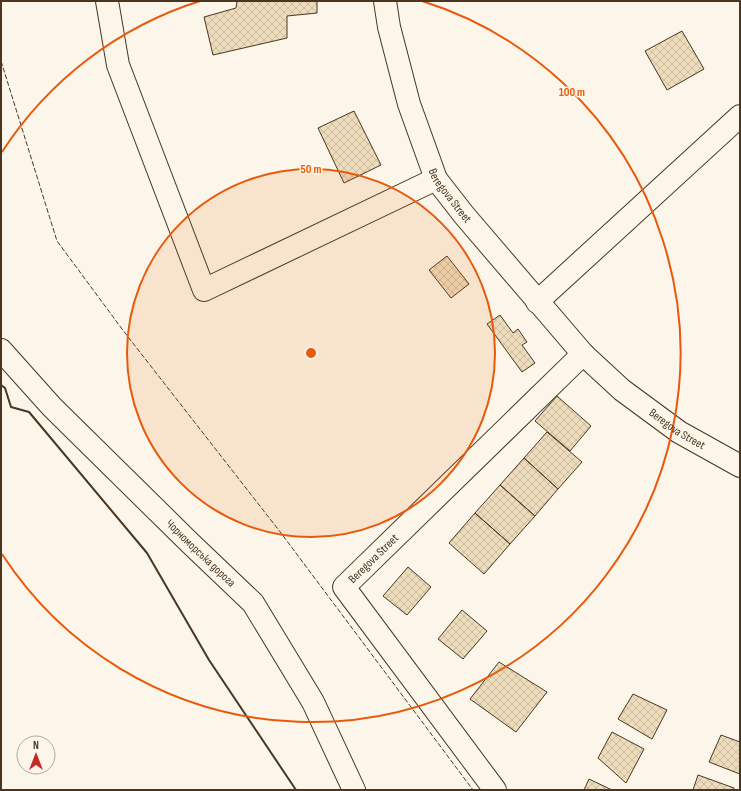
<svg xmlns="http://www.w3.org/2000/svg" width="741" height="791" font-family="'Sofia Sans Condensed',sans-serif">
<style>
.building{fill:url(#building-cross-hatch);stroke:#4a3520}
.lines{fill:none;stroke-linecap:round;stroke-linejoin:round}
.minor-casing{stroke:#4a3520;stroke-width:24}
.minor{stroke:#fbf6e9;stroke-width:22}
.fence{stroke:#4a3520;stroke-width:1;stroke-dasharray:5 2;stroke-linecap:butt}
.wall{stroke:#4a3520;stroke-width:2}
.ring{fill:none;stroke:#e8590c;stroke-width:2}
.labels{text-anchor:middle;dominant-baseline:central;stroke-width:3;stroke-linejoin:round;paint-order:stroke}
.street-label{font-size:12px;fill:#4a3520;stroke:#fbf6e9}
.centre{fill:#e8590c;stroke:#fbf6e9;stroke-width:2}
.ring-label{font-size:12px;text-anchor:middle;font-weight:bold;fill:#e8590c;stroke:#fbf6e9;stroke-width:3;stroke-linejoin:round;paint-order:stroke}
</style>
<defs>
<pattern id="building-cross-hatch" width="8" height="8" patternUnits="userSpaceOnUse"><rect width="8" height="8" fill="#ecdcbc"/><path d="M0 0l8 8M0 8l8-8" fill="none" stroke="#ccbda1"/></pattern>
</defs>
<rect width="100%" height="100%" fill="#fbf6e9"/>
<path class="building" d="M237,1H317V13L287,16V38L213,55L204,17L236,8Z
M682,31L704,69L667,90L645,51Z
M354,111L381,165L344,183L318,128Z
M447,256L469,284L451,298L429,270Z
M500,315L513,333L518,329L527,342L522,345L535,363L522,372L487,324Z
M557,396L591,426L570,451L535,421Z
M547,432L582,462L558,489L524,458Z
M524,458L558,489L535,516L500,485Z
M500,485L535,516L510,544L475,513Z
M475,513L510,544L484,574L449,543Z
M408,567L431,587L407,615L383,596Z
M462,610L487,631L463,659L438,639Z
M499,662L547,692L516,732L470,699Z
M633,694L667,710L652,739L618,719Z
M612,732L644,749L626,783L598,758Z
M721,735L740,742V774L709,762Z
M698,775L734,788V790H693Z
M589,779L612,790H584Z"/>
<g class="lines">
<defs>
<g id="minor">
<path d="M107,1L118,65L204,290L436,179"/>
<path id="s1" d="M385,1L389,27L409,104L436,179L464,215L583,354L622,390L679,432L740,466"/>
<path d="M537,302L740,116"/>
<path id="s2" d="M1,350L52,407L189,542L253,603L313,702L354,790"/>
<path id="s3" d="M495,790L344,587L583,354"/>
</g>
</defs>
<use href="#minor" class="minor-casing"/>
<use href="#minor" class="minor"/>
<path class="fence" d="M1,61L57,241L125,333L281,533L473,790"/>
<path class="wall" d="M1,385L5,388L11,407L29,412L147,553L209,660L296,790"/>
</g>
<circle cx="311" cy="353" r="184" fill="#e8590c" fill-opacity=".12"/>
<g class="ring">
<circle cx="311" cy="353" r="184"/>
<path d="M2 152A369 369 0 0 1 200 1M422 1A369 369 0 1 1 2 554"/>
</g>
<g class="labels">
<g class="street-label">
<text stroke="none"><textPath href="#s1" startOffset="207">Beregova Street</textPath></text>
<text stroke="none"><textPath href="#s1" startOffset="535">Beregova Street</textPath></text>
<text stroke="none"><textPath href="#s2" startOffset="285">Чорноморська дорога</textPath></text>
<text stroke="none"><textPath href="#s3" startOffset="294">Beregova Street</textPath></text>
</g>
</g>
<circle cx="311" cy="353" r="6" class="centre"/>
<g class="ring-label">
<text x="572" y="96">100 m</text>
<text x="311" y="173">50 m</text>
</g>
<rect width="741" height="791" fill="none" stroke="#4a3520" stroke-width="4"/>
<g transform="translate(36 755)"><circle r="19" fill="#fbf6e9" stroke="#b4a999"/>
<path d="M0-3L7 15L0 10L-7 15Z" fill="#c62828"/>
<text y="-6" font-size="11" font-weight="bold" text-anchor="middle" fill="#4a3520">N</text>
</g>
</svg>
